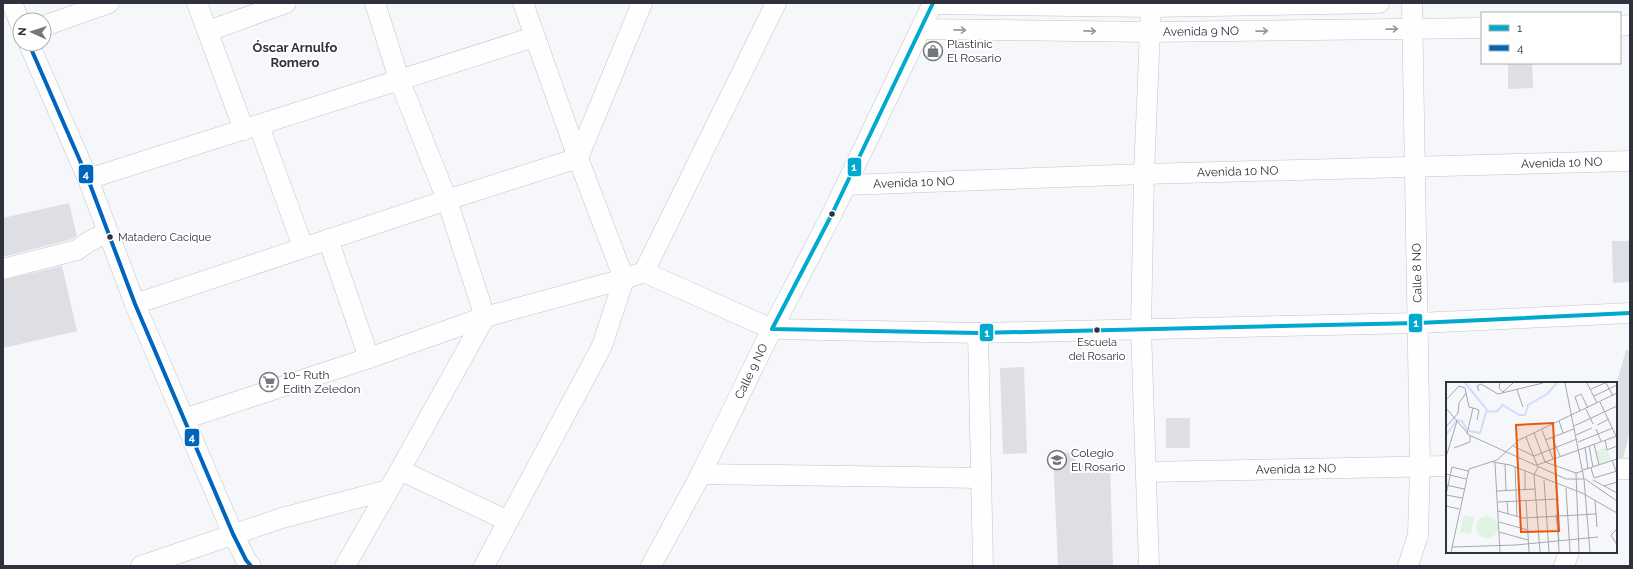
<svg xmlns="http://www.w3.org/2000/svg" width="1633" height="569" font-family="Raleway,sans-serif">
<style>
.building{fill:#dddfe5}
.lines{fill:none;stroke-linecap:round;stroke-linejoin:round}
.minor-casing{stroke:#c2c4ca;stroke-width:21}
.minor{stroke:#fefefe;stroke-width:20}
.bus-1-casing{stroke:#fff;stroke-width:7}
.bus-2-casing{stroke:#fff;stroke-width:7}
.bus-1{stroke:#00a9ce;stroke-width:4}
.bus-2{stroke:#0065bd;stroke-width:4}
.oneway{stroke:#96989d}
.bus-dot{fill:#2f323c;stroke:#fff;stroke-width:1.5}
.labels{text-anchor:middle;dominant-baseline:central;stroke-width:4;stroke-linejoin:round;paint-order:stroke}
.bus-label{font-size:11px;fill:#2f323c;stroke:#fff;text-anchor:start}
.street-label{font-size:12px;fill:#2f323c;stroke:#fff}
.poi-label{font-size:12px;fill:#2f323c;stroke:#fff;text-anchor:start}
.neighbourhood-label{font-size:13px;font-weight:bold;fill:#2f323c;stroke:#fff}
.inset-river{fill:none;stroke:#d4dcfc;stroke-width:2}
.inset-road{fill:none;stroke:#a6a8ae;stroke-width:1}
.view{fill:#e8590c;fill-opacity:0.15;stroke:#e8590c;stroke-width:2}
.inset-edge{fill:none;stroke:#2f323c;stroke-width:2}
.line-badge{stroke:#fff;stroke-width:1.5}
.badge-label{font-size:11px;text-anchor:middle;font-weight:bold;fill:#fff}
</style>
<rect width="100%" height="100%" fill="#f6f7fa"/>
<path class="building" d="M1508,63H1532L1533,88L1508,89Z
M69,203L77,236L72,239L3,257V218Z
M1612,241H1630V282L1613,283Z
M62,266L77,331L3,348V280Z
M1626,350L1630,351V432L1623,458H1616V385Z
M1024,367L1027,453L1003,454L1000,368Z
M1166,418H1190V448H1166Z
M1074,452L1075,466L1110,464L1113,566H1058L1053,453Z"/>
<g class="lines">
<defs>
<g id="minor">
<path d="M12,3L20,23"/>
<path d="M197,3L244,130"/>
<path d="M933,4L1151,7L1379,3"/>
<path d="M44,26L109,3"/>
<path d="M1620,26L1630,25"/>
<path id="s1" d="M921,29L1150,32L1482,28"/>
<path d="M208,31L286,3"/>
<path d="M29,44L88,179L135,304L233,534L246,560L251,566"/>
<path d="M259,126L303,247"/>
<path d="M88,179L534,37"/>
<path id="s2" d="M846,185L1144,174L1630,161"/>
<path d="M328,239L369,358"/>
<path d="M3,269L77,250L90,241L108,232"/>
<path d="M644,272L772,329L978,333L1418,323L1630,313"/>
<path d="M135,304L447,200L578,158L642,3"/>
<path d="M978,333L983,566"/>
<path d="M184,419L369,358L485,317L624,279L644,272L776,3"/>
<path d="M1616,469H1630"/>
<path d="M400,470L508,521"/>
<path id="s3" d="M1146,472L1447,466"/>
<path d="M701,474L981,478"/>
<path d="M141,566L282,518L388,490"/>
<path d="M345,566L400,470L485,317L447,200L399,79L375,3"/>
<path d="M484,566L602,346L624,279L578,158L523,3"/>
<path id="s4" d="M651,566L701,474L772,329L832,214L933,3"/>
<path d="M1149,566L1141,329L1144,174L1151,7"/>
<path d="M1408,566L1418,535L1420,465L1412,3"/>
<path d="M1564,566L1569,552"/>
</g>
</defs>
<use href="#minor" class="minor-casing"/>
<use href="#minor" class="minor"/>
<defs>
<path id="bus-1" d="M772,329L978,333L1418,323L1630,313
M772,329L832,214L933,3"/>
<path id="bus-2" d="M29,44L88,179L135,304L233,534L246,560L251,566"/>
</defs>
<use href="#bus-1" class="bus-1-casing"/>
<use href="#bus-2" class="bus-2-casing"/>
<use href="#bus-1" class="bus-1"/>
<use href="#bus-2" class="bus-2"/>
</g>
<defs><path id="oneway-shaft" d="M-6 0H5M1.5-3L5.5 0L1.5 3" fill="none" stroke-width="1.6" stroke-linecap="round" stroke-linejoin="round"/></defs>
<g class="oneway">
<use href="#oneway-shaft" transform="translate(1392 29) rotate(-1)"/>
<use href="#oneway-shaft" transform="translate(960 30) rotate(1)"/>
<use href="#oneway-shaft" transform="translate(1090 31) rotate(1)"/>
<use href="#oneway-shaft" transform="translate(1262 31) rotate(-1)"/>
</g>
<defs>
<symbol id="shop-ring" viewBox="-11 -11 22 22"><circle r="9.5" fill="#fff" stroke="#75777e" stroke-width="1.5"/><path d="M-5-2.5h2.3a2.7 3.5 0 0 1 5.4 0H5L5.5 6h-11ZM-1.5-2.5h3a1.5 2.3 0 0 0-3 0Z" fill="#75777e"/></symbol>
<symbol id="supermarket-ring" viewBox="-11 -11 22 22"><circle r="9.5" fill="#fff" stroke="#75777e" stroke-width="1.5"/><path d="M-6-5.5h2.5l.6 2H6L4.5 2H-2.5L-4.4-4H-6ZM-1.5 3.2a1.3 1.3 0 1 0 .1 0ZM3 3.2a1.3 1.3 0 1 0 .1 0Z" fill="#75777e"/></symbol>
<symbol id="university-ring" viewBox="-11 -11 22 22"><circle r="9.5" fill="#fff" stroke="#75777e" stroke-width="1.5"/><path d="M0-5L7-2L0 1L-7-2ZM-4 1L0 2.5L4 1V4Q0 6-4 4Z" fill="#75777e"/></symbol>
</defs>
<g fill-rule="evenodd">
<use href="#shop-ring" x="922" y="40" width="22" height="22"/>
<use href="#supermarket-ring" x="258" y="371" width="22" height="22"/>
<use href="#university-ring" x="1046" y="449" width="22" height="22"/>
</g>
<g class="bus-dot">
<circle cx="832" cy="214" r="3.5"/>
<circle cx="110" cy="237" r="3.5"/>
<circle cx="1097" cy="330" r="3.5"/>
</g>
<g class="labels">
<g class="bus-label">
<text x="118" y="237">Matadero Cacique</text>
<text x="1097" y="342" text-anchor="middle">Escuela<tspan x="1097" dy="14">del Rosario</tspan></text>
</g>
<g class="street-label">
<text stroke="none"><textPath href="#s1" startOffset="280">Avenida 9 NO</textPath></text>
<text stroke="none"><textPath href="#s2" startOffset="716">Avenida 10 NO</textPath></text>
<text stroke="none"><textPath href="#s2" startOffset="392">Avenida 10 NO</textPath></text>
<text stroke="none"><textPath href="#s2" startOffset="68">Avenida 10 NO</textPath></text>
<text transform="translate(1417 273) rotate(-91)">Calle 8 NO</text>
<text stroke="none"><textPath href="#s4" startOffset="219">Calle 9 NO</textPath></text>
<text stroke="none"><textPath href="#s3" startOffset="150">Avenida 12 NO</textPath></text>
</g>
<g class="poi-label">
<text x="947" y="44">Plastinic<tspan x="947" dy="14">El Rosario</tspan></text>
<text x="283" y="375">10- Ruth<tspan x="283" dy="14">Edith Zeledon</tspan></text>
<text x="1071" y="453">Colegio<tspan x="1071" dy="14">El Rosario</tspan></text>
</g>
<g class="neighbourhood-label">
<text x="295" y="47">Óscar Arnulfo<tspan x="295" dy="15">Romero</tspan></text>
</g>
</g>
<g transform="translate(1446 382)">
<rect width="171" height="171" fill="#f6f7fa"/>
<path d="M160,65L165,78L153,82L149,69ZM18,133L28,135L25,152L14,150ZM30 145a11 11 0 1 1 22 0a11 11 0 1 1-22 0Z" fill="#e2f3e5"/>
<path class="inset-river" d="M19,1L42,29M23,49L34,51L40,30L51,29L57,23L73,33H79L82,23L101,12L111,1M0,53L11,38L16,39L21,48M0,69V54"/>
<path class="inset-road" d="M54,1L53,6L58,11M119,1L138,97L144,170M141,1L151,21M160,1L167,14M145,7L159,1M71,8L77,25M33,9L31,4L35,2L52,12L97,1M57,10L67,1M148,14L171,3M0,18L13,4L19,6L20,11M154,20L170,54M0,26L23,53L120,97H138M27,26L33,28L31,38M140,27L147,42M134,29L129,15L135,12L142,26M113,39L117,51M151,43L163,37M128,44L171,24M0,45L12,31L13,21L20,11L23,25L27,26L21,52M150,47L155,59M96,48L107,77M88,51L99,80L130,91L137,89M130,53L146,46M80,55L91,83M106,55L114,74M99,58L128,47M159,58L161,68L171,64M132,60L167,46M148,62L153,83M67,64L88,74L131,57M143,64L147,85M139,65L142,87M8,66L24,60V54M0,75L11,39M166,78L171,92M47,80L64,83L136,111L171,131M49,81L54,170M59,82L60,109M91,83L171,54M69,84L71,135M92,85L88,93L94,170M145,86L148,96L171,89M137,88L171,77M79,89V107M130,91L133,170M0,92L20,97M139,97L171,119M98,98L103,170M147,98L171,111M0,103L18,107M110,103L113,170M158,104L171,100M120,106L124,170M51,109L89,107M0,113L6,85L22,89M0,113L16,116M80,118L83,170M149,118L151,145M61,119L62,132M52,120L111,117M0,124L13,127M52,129L77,136L150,132M110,132L113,159M53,140L82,148M171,147L165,153L171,163M53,150L82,158M6,165L70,163L152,155M5,170L23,87L51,78L73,58L171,11"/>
<path class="view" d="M107,41L113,149L75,150L70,43Z"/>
<rect width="171" height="171" class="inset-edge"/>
</g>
<g class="line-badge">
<rect x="847" y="157" width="15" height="20" rx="4" fill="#00a9ce"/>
<rect x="78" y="164" width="16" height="20" rx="4" fill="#0065bd"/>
<rect x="1408" y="313" width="15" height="20" rx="4" fill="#00a9ce"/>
<rect x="979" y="323" width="15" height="19" rx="4" fill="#00a9ce"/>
<rect x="184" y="428" width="16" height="19" rx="4" fill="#0065bd"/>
</g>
<g class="badge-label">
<text x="854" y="171">1</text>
<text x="86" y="178">4</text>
<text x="1416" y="327">1</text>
<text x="987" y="337">1</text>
<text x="192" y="441">4</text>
</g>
<rect width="1633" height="569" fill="none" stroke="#2f323c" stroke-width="8"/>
<rect x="1481" y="12" width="140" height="52" fill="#ffffff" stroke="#acadb1"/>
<rect x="1489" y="25" width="20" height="6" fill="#00a9ce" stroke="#acadb1"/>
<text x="1517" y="32" font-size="12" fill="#2f323c">1</text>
<rect x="1489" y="45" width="20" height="6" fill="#0065bd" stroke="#acadb1"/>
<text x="1517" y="52" font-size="12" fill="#2f323c">4</text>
<g transform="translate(32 32) rotate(273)"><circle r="19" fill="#ffffff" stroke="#acadb1"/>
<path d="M0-3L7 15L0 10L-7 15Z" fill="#75777e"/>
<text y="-6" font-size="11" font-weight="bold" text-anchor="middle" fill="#2f323c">N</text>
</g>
</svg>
